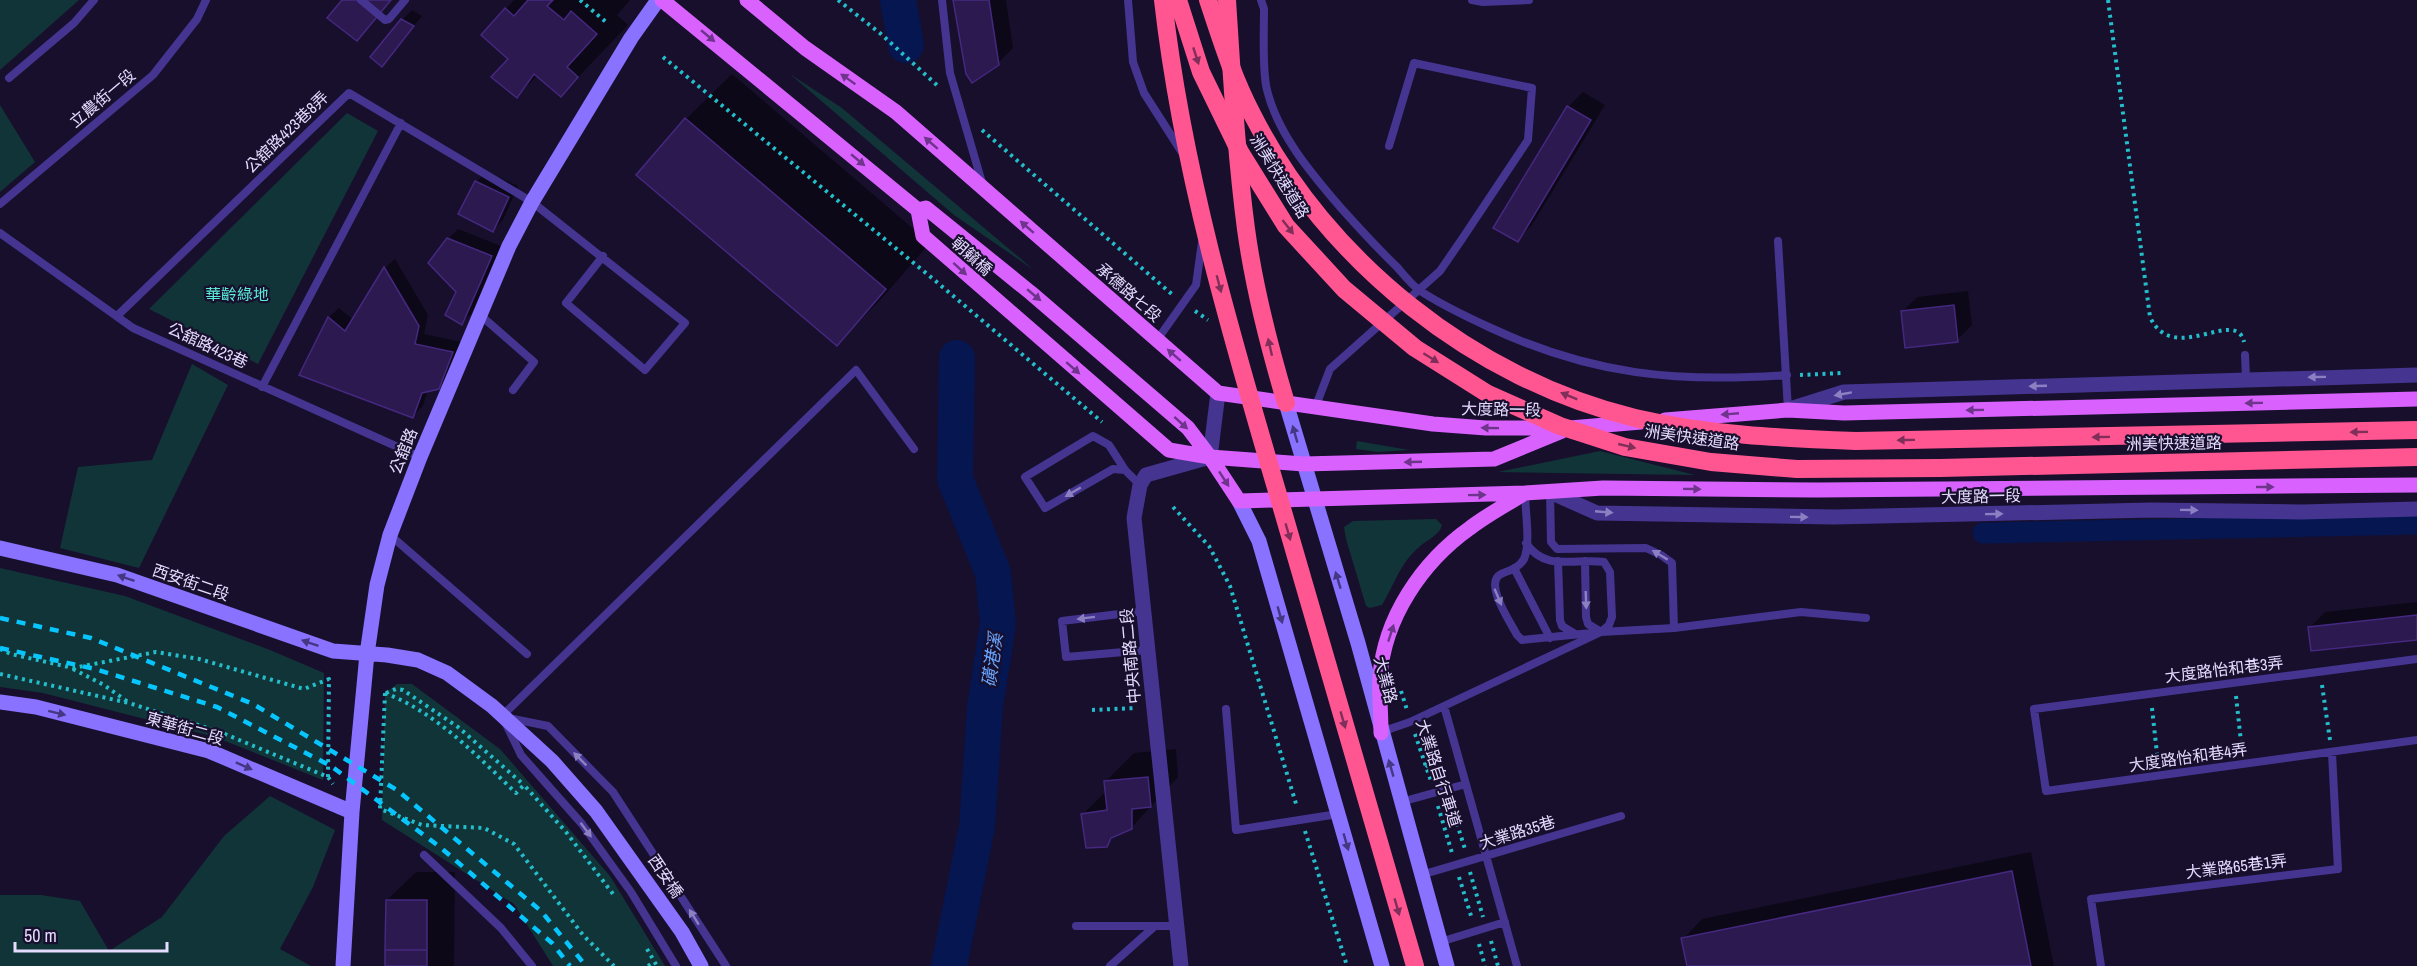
<svg xmlns="http://www.w3.org/2000/svg" width="2417" height="966" font-family="'Archivo Narrow','Noto Sans TC',sans-serif">
<style>
.green{fill:#113438}
.shadow{fill:#0007}
.lines{fill:none;stroke-linecap:round;stroke-linejoin:round}
.canal{stroke:#051650;stroke-width:21}
.river{stroke:#051650;stroke-width:36}
.building{fill:#2b1950;stroke:#45287f;stroke-width:1.5}
.path{stroke:#24beca;stroke-width:4;stroke-dasharray:3 4.5;stroke-linecap:butt}
.lane{stroke:#453591;stroke-width:8}
.street{stroke:#453591;stroke-width:15}
.secondary{stroke:#8872ff;stroke-width:15}
.primary{stroke:#d962ff;stroke-width:15}
.highway{stroke:#ff5691;stroke-width:18}
.rail{stroke:#07c5ff;stroke-width:4.5;stroke-dasharray:9 8;stroke-linecap:butt}
.highway-bridge{stroke:#ff5691;stroke-width:18}
.oneway{fill:#6f348c}
.oneway2{fill:#802f5a}
.oneway3{fill:#8d80c2}
.oneway4{fill:#453781}
.labels{text-anchor:middle;dominant-baseline:central;stroke-width:4.5;stroke-linejoin:round;paint-order:stroke}
.street-label{font-size:16px;fill:#e4dbff;stroke:#180f2d}
.park-label{font-size:16px;fill:#5aecdb;stroke:#180f2d}
.water-label{font-size:18px;font-style:italic;fill:#69a6ff;stroke:#180f2d}
</style>
<rect width="100%" height="100%" fill="#180f2d"/>
<path class="green" d="M0,0H79L0,70Z
M790,74L842,108L1034,270L954,215Z
M0,105L35,162L0,192Z
M347,113L378,131L258,364L149,309Z
M192,364L228,385L139,568L60,548L78,467L152,460Z
M1357,441L1409,450L1378,452L1356,449Z
M1600,451L1695,475L1498,472Z
M1436,519L1442,525C1440,535 1425,541 1418,548C1400,564 1394,585 1382,605L1370,608L1366,606L1346,539L1344,527L1353,521Z
M0,568L125,596L270,650L324,673L323,780L215,737L43,693L0,687Z
M397,684H412L500,749L610,876L665,966H553L514,904L382,820L385,693Z
M270,796L335,830L313,887L280,949L311,966H0V895H41L80,901L109,951L162,917L224,836Z"/>
<path class="shadow" d="M514,0H630L617,15L628,25L561,95L538,75L517,96L510,59L483,35Z
M954,0H1006L1013,48L998,63Z
M412,10L422,16L391,55L402,20Z
M732,74L930,243L882,298L837,344L686,119Z
M1583,92L1605,105L1532,225L1517,240L1568,107Z
M486,172L518,186L503,220L493,230L476,182Z
M458,229L501,246L472,313L462,323L448,239Z
M395,259L428,315L424,334L462,342L449,377L439,388L428,390L423,406L413,416L302,374L329,317L339,308L354,320L385,268Z
M1968,291L1972,325L1957,340L1902,312L1917,297Z
M2417,602V639L2310,627L2325,612Z
M1176,749L1178,777L1131,828L1117,834L1106,845L1083,814L1106,791L1105,782L1134,753Z
M2031,852L2054,966H1688L1683,939L1702,919Z
M416,872H455L454,966H387V900Z"/>
<g class="lines">
<path class="canal" d="M1983,533L2417,524"/>
<path class="river" d="M898,0L906,45
M949,966L977,827L985,707L998,624L993,573L955,479L957,358"/>
</g>
<path class="building" d="M342,0H391L357,41L327,18Z
M528,0H553L547,6L564,20L571,11L597,34L567,67L578,77L561,97L534,74L517,98L491,77L508,59L481,35L505,8L514,16Z
M953,0H989L999,65L972,83L966,74Z
M401,19L414,26L382,67L370,57Z
M1567,106L1591,120L1518,242L1493,228Z
M685,118L886,289L837,346L636,175Z
M475,181L509,197L493,232L458,214Z
M447,238L492,256L462,325L445,315L456,292L428,263Z
M384,267L419,326L415,344L453,352L439,389L422,393L413,418L299,375L328,317L345,331Z
M1954,305L1958,342L1905,348L1901,311Z
M2417,615V640L2311,651L2308,627Z
M1148,777L1151,807L1132,809V829L1111,838L1107,847L1086,848L1081,814L1107,810L1104,781Z
M2012,871L2031,966H1687L1681,938Z
M386,900H427V950H385Z
M385,950H427V966H385Z"/>
<g class="lines">
<path class="path" d="M580,0L606,22
M838,0L881,34L939,87
M2108,0L2150,317C2173,367 2236,306 2244,342
M663,57L932,278L1102,422
M982,130L1174,296
M1195,311L1208,320
M1800,375L1843,373
M1173,507L1209,546L1230,586L1297,807
M0,649L11,654L73,668L156,652L199,659L304,689L329,679L328,777
M73,669L104,685L128,702
M0,674L129,703L220,732L328,777L333,784
M2322,685L2330,740
M1401,691L1407,710
M385,693L380,809L422,825L484,828L514,844L583,935L614,966
M385,693C437,713 476,755 516,793L524,785L566,832L613,894
M386,693L396,689L403,690L458,727L524,785
M2236,696L2242,751
M2152,708L2158,763
M1092,710L1137,708
M1415,734L1431,781
M1426,765L1442,776
M1450,802L1465,849
M1438,806L1452,853
M1305,831L1347,966
M1470,872L1483,917
M1459,877L1472,919
M1491,941L1498,966
M1479,944L1485,966
M647,949L657,966
M648,966L654,962"/>
<path class="lane" d="M361,0L385,20L389,19L405,0
M942,0L950,73L983,186
M1128,0L1133,62L1144,93L1183,154
M1261,0L1264,9C1264,30 1262,71 1267,90C1278,135 1312,174 1341,208C1359,228 1377,248 1397,267C1404,275 1411,284 1419,290C1441,305 1467,317 1491,328C1592,375 1677,383 1787,375
M1472,0L1483,2L1529,0
M9,78L74,23L94,0
M0,204L153,75L197,19L206,0
M0,233L133,328L420,457
M1778,241L1788,410
M479,314L534,362L513,390
M117,316L349,93L532,202L685,323L645,370L566,303L603,256
M1157,340L1196,285L1202,242
M2245,355L2246,379
M262,387L401,123
M1315,408L1330,369L1440,271L1462,239L1528,140L1532,88L1414,63L1389,146
M1125,470L1113,469L1045,508L1025,477L1093,436L1109,445L1125,470L1140,485
M1550,492L1551,542L1557,549L1646,548L1661,555L1672,563L1674,628
M1525,493C1525,510 1531,544 1524,559C1519,568 1510,570 1501,574C1483,583 1511,623 1517,635L1522,640L1601,632L1609,625L1612,617L1610,572L1604,562C1575,558 1545,572 1526,543
M390,535L527,654
M1558,561L1560,620L1562,626L1575,634
M1585,561L1586,617L1588,624L1601,632
M1514,568L1550,638
M1144,611L1062,621L1066,657L1147,650
M2417,659L2034,709L2046,791L2417,740
M1444,706L1517,966
M1226,709L1236,830L1338,814
M502,716L856,370L914,449
M508,718L548,726L613,792L726,966
M505,722L521,755L582,824L631,892L676,966
M1381,732L1410,722L1601,632L1674,628L1801,612L1866,618
M1401,802L1466,784
M424,855L501,928L532,966
M1421,875L1621,816
M1076,926H1176
M1440,942L1505,922
M1110,966L1155,926
M2101,966L2091,899L2338,869L2332,753"/>
<path class="street" d="M1790,409L1844,392L2417,375
M1550,492L1597,513L1834,517L2152,510L2302,512L2417,509
M1181,966L1134,518L1140,485L1146,475L1210,457L1218,393"/>
<path class="secondary" d="M1286,403L1358,643L1447,966
M1239,501L1259,541L1382,966
M0,548L117,575L333,651L387,655L418,660L447,673L492,706L552,761L596,811L682,932L701,966
M0,702L36,707L209,751L352,812
M343,966L352,812L367,654L377,585L390,535L420,457L509,246L532,202L631,38L658,0"/>
<path class="primary" d="M662,0L918,210L923,236L1169,450L1210,457L1304,464L1494,459L1562,431
M747,0L805,48L896,112L1218,393L1433,424L1486,428H1570L1641,422
M918,210L926,208L1031,293L1188,428L1210,457L1239,501L1525,493L1603,488L1818,490L2417,485
M1665,420L1788,410L1844,413L2417,399
M1381,733C1381,714 1379,695 1380,677C1384,618 1422,562 1470,528C1487,515 1506,505 1525,493"/>
<path class="highway" d="M1227,0C1232,76 1236,153 1246,229C1254,288 1269,346 1286,403"/>
<path class="rail" d="M0,618L91,638L253,704L397,790L541,911L586,966
M0,648L95,669L217,707L331,766L440,847L552,943L570,966"/>
<path class="highway-bridge" d="M1163,0C1182,169 1231,335 1279,498C1324,654 1369,810 1415,966
M1178,0L1201,72L1240,152L1286,226L1344,289L1415,348L1488,394L1560,426L1625,447L1711,462L1797,469L1940,468L2417,457
M1208,0C1221,39 1233,78 1252,114C1326,261 1476,380 1635,418C1708,435 1781,438 1856,441L2417,430"/>
</g>
<defs><path id="oneway-solid" d="M-6-.8H1V-3.2L6.5 0L1 3.2V.8H-6Z" transform="scale(1.5)"/></defs>
<g class="oneway">
<use href="#oneway-solid" transform="translate(708 36) rotate(40)"/>
<use href="#oneway-solid" transform="translate(848 79) rotate(-145)"/>
<use href="#oneway-solid" transform="translate(931 143) rotate(-139)"/>
<use href="#oneway-solid" transform="translate(858 160) rotate(40)"/>
<use href="#oneway-solid" transform="translate(1027 227) rotate(-139)"/>
<use href="#oneway-solid" transform="translate(960 269) rotate(42)"/>
<use href="#oneway-solid" transform="translate(1034 295) rotate(40)"/>
<use href="#oneway-solid" transform="translate(1174 355) rotate(-139)"/>
<use href="#oneway-solid" transform="translate(1073 368) rotate(41)"/>
<use href="#oneway-solid" transform="translate(2254 403) rotate(179)"/>
<use href="#oneway-solid" transform="translate(1975 410) rotate(179)"/>
<use href="#oneway-solid" transform="translate(1730 414) rotate(175)"/>
<use href="#oneway-solid" transform="translate(1181 423) rotate(42)"/>
<use href="#oneway-solid" transform="translate(1490 428) rotate(-179)"/>
<use href="#oneway-solid" transform="translate(1413 462) rotate(178)"/>
<use href="#oneway-solid" transform="translate(1224 479) rotate(57)"/>
<use href="#oneway-solid" transform="translate(2265 487)"/>
<use href="#oneway-solid" transform="translate(1692 489) rotate(1)"/>
<use href="#oneway-solid" transform="translate(1477 495) rotate(-1)"/>
<use href="#oneway-solid" transform="translate(1391 633) rotate(-72)"/>
</g>
<g class="oneway2">
<use href="#oneway-solid" transform="translate(1196 56) rotate(72)"/>
<use href="#oneway-solid" transform="translate(1288 227) rotate(52)"/>
<use href="#oneway-solid" transform="translate(1219 284) rotate(75)"/>
<use href="#oneway-solid" transform="translate(1270 347) rotate(-103)"/>
<use href="#oneway-solid" transform="translate(1431 358) rotate(32)"/>
<use href="#oneway-solid" transform="translate(1569 396) rotate(-158)"/>
<use href="#oneway-solid" transform="translate(2359 432) rotate(179)"/>
<use href="#oneway-solid" transform="translate(2101 437) rotate(179)"/>
<use href="#oneway-solid" transform="translate(1906 440) rotate(179)"/>
<use href="#oneway-solid" transform="translate(1627 446) rotate(13)"/>
<use href="#oneway-solid" transform="translate(1288 532) rotate(74)"/>
<use href="#oneway-solid" transform="translate(1343 720) rotate(74)"/>
<use href="#oneway-solid" transform="translate(1397 907) rotate(74)"/>
</g>
<g class="oneway3">
<use href="#oneway-solid" transform="translate(2317 377) rotate(179)"/>
<use href="#oneway-solid" transform="translate(2038 386) rotate(178)"/>
<use href="#oneway-solid" transform="translate(1843 394) rotate(170)"/>
<use href="#oneway-solid" transform="translate(1073 492) rotate(150)"/>
<use href="#oneway-solid" transform="translate(2189 510) rotate(1)"/>
<use href="#oneway-solid" transform="translate(1604 512) rotate(5)"/>
<use href="#oneway-solid" transform="translate(1994 514) rotate(-1)"/>
<use href="#oneway-solid" transform="translate(1799 517) rotate(1)"/>
<use href="#oneway-solid" transform="translate(1660 555) rotate(-149)"/>
<use href="#oneway-solid" transform="translate(1498 597) rotate(67)"/>
<use href="#oneway-solid" transform="translate(1586 600) rotate(88)"/>
<use href="#oneway-solid" transform="translate(1086 618) rotate(173)"/>
<use href="#oneway-solid" transform="translate(580 759) rotate(-135)"/>
<use href="#oneway-solid" transform="translate(586 830) rotate(53)"/>
<use href="#oneway-solid" transform="translate(694 917) rotate(-122)"/>
</g>
<g class="oneway4">
<use href="#oneway-solid" transform="translate(1295 434) rotate(-106)"/>
<use href="#oneway-solid" transform="translate(126 578) rotate(-161)"/>
<use href="#oneway-solid" transform="translate(1338 580) rotate(-107)"/>
<use href="#oneway-solid" transform="translate(1280 615) rotate(74)"/>
<use href="#oneway-solid" transform="translate(310 643) rotate(-161)"/>
<use href="#oneway-solid" transform="translate(57 713) rotate(14)"/>
<use href="#oneway-solid" transform="translate(244 766) rotate(24)"/>
<use href="#oneway-solid" transform="translate(1391 768) rotate(-106)"/>
<use href="#oneway-solid" transform="translate(1346 842) rotate(74)"/>
</g>
<g class="labels">
<g class="street-label">
<text transform="translate(102 98) rotate(-40)">立農街一段</text>
<text transform="translate(286 132) rotate(-44)">公舘路423巷8弄</text>
<text transform="translate(1280 176) rotate(58)">洲美快速道路</text>
<text transform="translate(972 256) rotate(42)">朝籟橋</text>
<text transform="translate(1129 292) rotate(41)">承德路七段</text>
<text transform="translate(208 345) rotate(25)">公舘路423巷</text>
<text transform="translate(1501 409) rotate(1)">大度路一段</text>
<text transform="translate(1692 437) rotate(8)">洲美快速道路</text>
<text transform="translate(2174 443) rotate(-1)">洲美快速道路</text>
<text transform="translate(403 451) rotate(-68)">公舘路</text>
<text transform="translate(1981 496) rotate(-1)">大度路一段</text>
<text transform="translate(191 582) rotate(19)">西安街二段</text>
<text transform="translate(1130 656) rotate(-95)">中央南路二段</text>
<text transform="translate(2224 669) rotate(-7)">大度路怡和巷3弄</text>
<text transform="translate(1386 680) rotate(75)">大業路</text>
<text transform="translate(185 728) rotate(16)">東華街二段</text>
<text transform="translate(2188 757) rotate(-8)">大度路怡和巷4弄</text>
<text transform="translate(1439 773) rotate(72)">大業路自行車道</text>
<text transform="translate(1517 832) rotate(-17)">大業路35巷</text>
<text transform="translate(2236 866) rotate(-7)">大業路65巷1弄</text>
<text transform="translate(666 876) rotate(56)">西安橋</text>
</g>
<g class="park-label">
<text x="237" y="294">華齡綠地</text>
</g>
<g class="water-label">
<text transform="translate(992 660) rotate(-82)">磺港溪</text>
</g>
</g>
<path d="M15 942v9h152v-9" fill="none" stroke="#e4dbff" stroke-width="3"/>
<text x="24" y="942" font-size="18" fill="#e4dbff" stroke="#180f2d" stroke-width="4.5" paint-order="stroke">50 m</text>
</svg>
